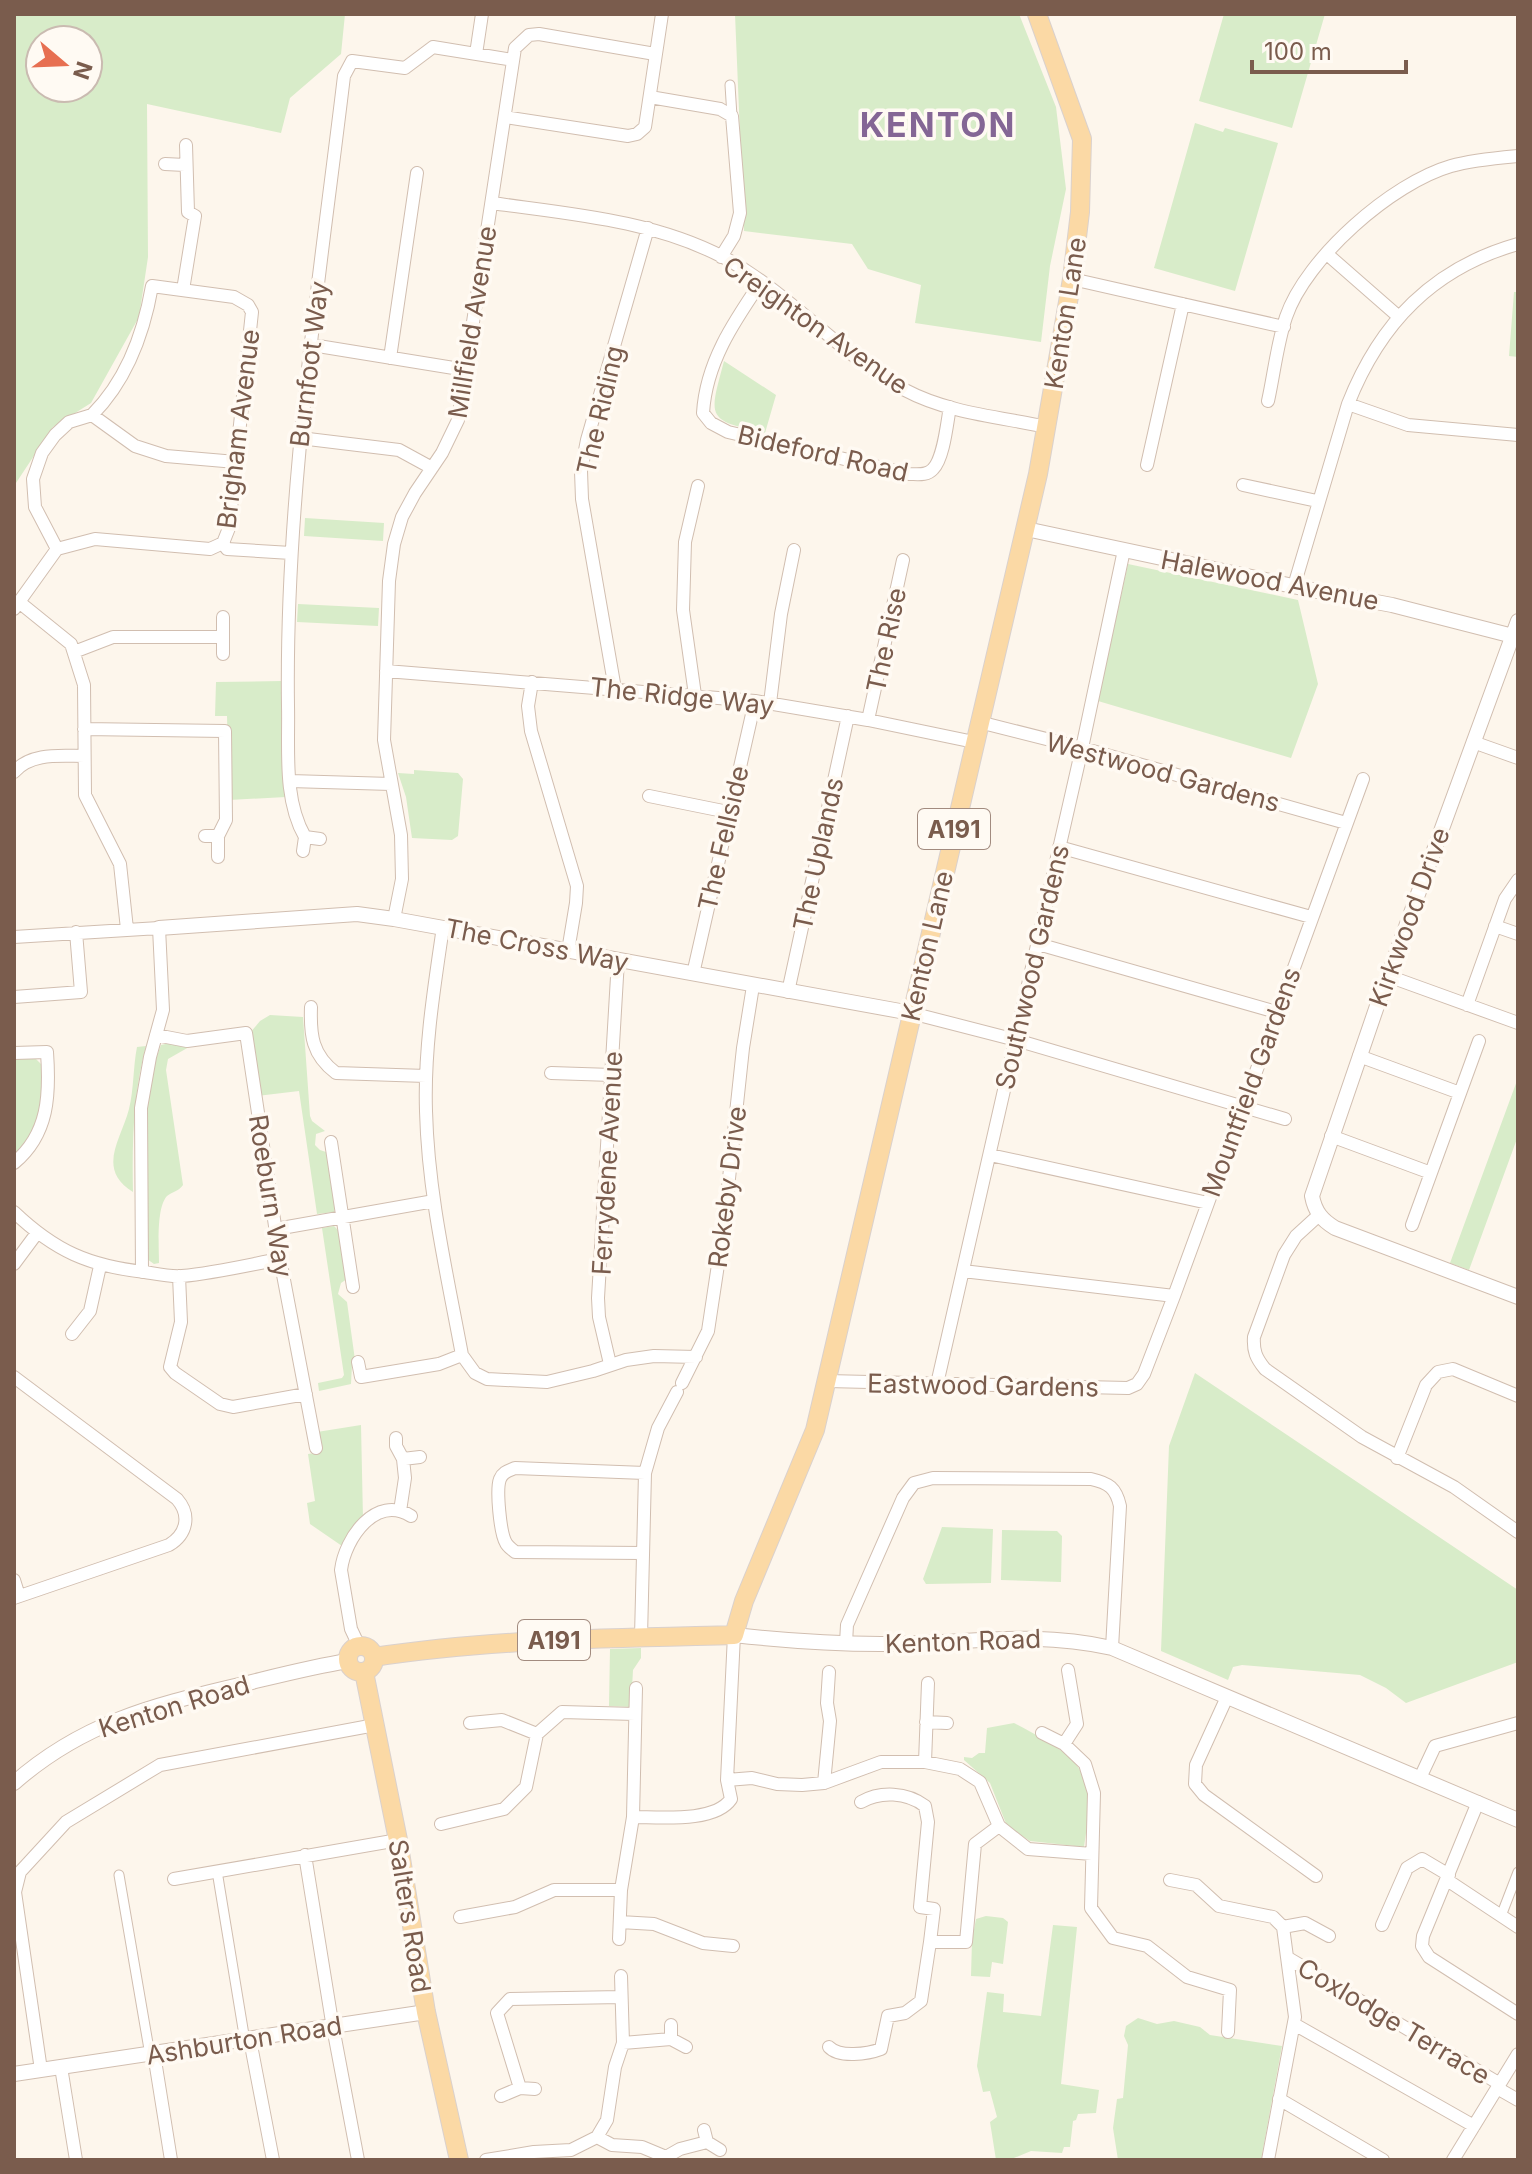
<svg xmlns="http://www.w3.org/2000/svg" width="1532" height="2174" font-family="Inter,sans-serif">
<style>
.green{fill:#d8ecc9;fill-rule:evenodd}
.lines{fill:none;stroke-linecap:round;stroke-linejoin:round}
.pedestrian-casing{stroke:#d1beb0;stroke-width:11}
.minor-casing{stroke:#d1beb0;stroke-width:14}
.tertiary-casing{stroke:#d1beb0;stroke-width:16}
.primary-casing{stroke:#dad1cd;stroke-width:20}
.pedestrian{stroke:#fff;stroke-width:9}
.minor{stroke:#fff;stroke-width:12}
.tertiary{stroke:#fff;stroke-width:14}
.primary{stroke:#fbd9a5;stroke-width:18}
.labels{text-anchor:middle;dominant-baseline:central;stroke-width:7;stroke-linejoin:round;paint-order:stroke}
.shield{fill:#fffaf3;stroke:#a28b7f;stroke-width:2}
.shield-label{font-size:24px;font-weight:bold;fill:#7a5c4d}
.street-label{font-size:26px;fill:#7a5c4d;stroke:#fffaf3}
.district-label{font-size:34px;font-weight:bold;letter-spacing:2px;fill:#846695;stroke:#fffaf3}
</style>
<rect width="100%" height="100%" fill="#fdf6ec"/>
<path class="green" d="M14,14H345L341,54L290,98L281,133L147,104L148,257L139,317L91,403L53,427L14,486ZM40,40H88V88H40Z
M735,14H1019L1056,107L1066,189L1050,266L1041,342L915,323L921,285L868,269L852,244L744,231Z
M1224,14H1325L1292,128L1199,101Z
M1195,123L1223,132L1225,128L1278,143L1235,291L1154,268Z
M1514,292H1518V357L1509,356Z
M724,361L776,395L765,433C705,420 709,418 724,361Z
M305,518L384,523L383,541L304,536Z
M1128,564L1298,600L1318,684L1291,758L1098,701Z
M298,604L379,608L378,626L297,622Z
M282,681L286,797L229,800L227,716H215L216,682Z
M414,770L458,773L463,779L458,836L452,840L412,838L406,797L398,773L414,774Z
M270,1015L303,1017L310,1116L312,1121L325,1131L316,1134L315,1145L320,1150L329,1153L336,1205L334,1212L317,1214L299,1091L257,1096L250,1033L260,1021Z
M170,1043L189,1047L168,1059L166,1070L183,1185C178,1192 173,1191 167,1196C156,1208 159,1247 159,1263L154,1264L147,1259V1105L150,1075L161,1045Z
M146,1046C133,1094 132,1143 133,1192C96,1169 121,1140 129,1109C134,1089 133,1067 137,1047Z
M32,1055L43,1066L45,1079L37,1124L24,1147L14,1156V1056Z
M1518,1078V1136L1469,1270L1450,1263Z
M334,1226L340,1232L347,1279L341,1283L338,1294L347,1302L355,1360L352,1365L351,1384L319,1391L318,1383L342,1378L344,1375L322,1228Z
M1195,1373L1518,1590V1662L1406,1703L1386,1688L1360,1675L1242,1665L1233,1667L1228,1680L1161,1651L1169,1446Z
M361,1425L363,1519L342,1546L310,1524L307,1503L315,1501L308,1454L321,1452L317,1432Z
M942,1527L993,1529L991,1583L926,1584L923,1579Z
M1002,1530L1057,1531L1062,1536L1061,1582L1001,1580Z
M641,1648V1658L633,1670L631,1707L609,1706L610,1649Z
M1014,1723C1081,1759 1097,1767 1084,1847L1030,1841L1007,1826L990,1783L964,1760V1757L972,1758L979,1753H985L987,1728Z
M986,1916L1003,1918L1008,1922L1003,1964L992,1962L990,1977L971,1976L972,1940L976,1919Z
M1053,1925L1077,1927L1061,2084L1099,2090L1096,2113L1078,2114L1076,2120L1073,2121L1070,2147H1064L1062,2153L1031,2151L1009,2160H996L990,2122L997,2117L990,2091L983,2092L977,2066L987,1992L1004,1994L1003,2012L1041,2016Z
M1138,2018L1157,2024L1174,2021L1200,2027L1210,2035L1282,2046L1261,2160H1118L1113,2128L1117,2099L1123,2098L1128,2045L1124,2036L1126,2026Z"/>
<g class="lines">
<defs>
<path id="pedestrian" d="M730,85L732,116
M217,1871L245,2041
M119,1875L150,2055
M1501,1916L1518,1872"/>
<path id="minor" d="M476,54L482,14
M650,97L720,109L732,116L740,213L734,236L721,257
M505,117L628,136L637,134L645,127L662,14
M165,164L185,165
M492,203C570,214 652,220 723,257C790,293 839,354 905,390C948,413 1000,417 1047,427
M1327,254L1399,317
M1072,279L1284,327
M761,282C733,323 706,363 703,413L711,423L728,432L909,474C917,474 927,476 933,469C944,458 947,422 950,407
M183,290L195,216L188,212L186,145
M312,345L466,370
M390,358L417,173
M1268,401C1274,374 1277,344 1286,317C1306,258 1392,183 1451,166C1472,160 1496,158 1518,156
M1348,404L1408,425L1518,435
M300,438L399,450L432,468
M1147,465L1183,304
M1243,485L1317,501
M223,543L227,549L291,553
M57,549L35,507L33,479L42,453L55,435L69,422L92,415L135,446L166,456L236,462
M1294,586L1348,404C1380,323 1433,268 1518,244
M19,602L71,644L84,685L85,795L120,864L127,929
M14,609L57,549L95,539L210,549L223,543L229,528L252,312L248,305L234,297L152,286C144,332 126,381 92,415
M74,652L113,637H222
M223,654V617
M386,671L755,701L868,720L974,742
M532,682L528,706L531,731L577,886L576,903L568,951
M615,689L582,499L581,471L587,440L648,228
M695,695L683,610L685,542L698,486
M770,703L781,614L794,550
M868,720L903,560
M979,722L1082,748L1346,823
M84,729L225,731L226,820L218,836
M1473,742L1518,758
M14,772C31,752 61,756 84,756
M290,781L391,784
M649,796L728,812
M205,836H218V857
M305,837C283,799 289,748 288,706C285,495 319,285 344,76L352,61L405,68L433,47L513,60
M1059,847L1311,917
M303,851L305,837L320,839
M394,919L402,879L401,835L384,740L389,581L394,544L402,517L415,493L442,453L458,420L515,48L529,35L539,34L655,54
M1495,926L1518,934
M443,927C434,988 424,1050 426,1111C428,1193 447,1274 462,1355
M14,937L159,928L163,1010L150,1057L141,1108L142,1272
M1038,944L1276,1012
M693,974L755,701
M1388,976L1518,1023
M788,992L848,716
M14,997L81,992L76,932
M1467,1005L1505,899L1518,880
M311,1007C310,1035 312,1055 336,1073L426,1076
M911,1013L1016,1040L1285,1119
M156,1035L187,1041L246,1033L280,1259L316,1448
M14,1053L47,1052C50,1094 49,1134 14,1163
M1359,1056L1460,1093
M551,1073L612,1075
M1331,1136L1431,1173
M331,1142L353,1287
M990,1155L1208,1203
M14,1212C55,1251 89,1266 145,1272C157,1274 170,1277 182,1276C215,1273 248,1265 280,1259
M1319,1215L1296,1236L1284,1255L1254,1337C1253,1351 1256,1358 1265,1369L1362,1437L1454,1487L1518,1532
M1412,1225L1479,1041
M276,1229L434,1201
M14,1264L37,1233
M963,1271L1174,1296
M179,1276L181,1322L170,1367L175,1373L220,1404L233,1407L306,1394
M72,1334L90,1311L100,1266
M358,1362L361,1377L439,1364L462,1355L475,1373L487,1379L547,1382L593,1371L626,1360L654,1356L696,1357
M610,1364L599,1317L598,1298L618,960
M14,1377L177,1499C191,1515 187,1534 169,1545L14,1598
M827,1381L1128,1388L1137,1384L1144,1374L1174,1296L1363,779
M682,1383L708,1331L724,1225L743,1048L753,986
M937,1384L1082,748L1124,550
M396,1438V1446L403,1459L420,1457
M1397,1458L1426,1385L1438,1372L1453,1369L1518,1396
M400,1511L405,1478L403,1459
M643,1553L515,1552C512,1549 508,1547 506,1543C500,1533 496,1489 500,1479C503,1472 508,1471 515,1468L645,1473
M14,1580L19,1596
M641,1637L645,1473L658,1428L677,1392
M846,1643L847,1625L903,1498L914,1483L933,1478L1091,1479C1109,1483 1116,1488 1120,1506L1112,1648
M359,1646L351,1629L341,1570C345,1538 376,1494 411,1516
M1227,1697L1196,1765L1195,1784L1204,1795L1316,1876
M926,1722L947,1723
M470,1723L502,1720L537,1734
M1042,1733L1064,1744L1085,1764L1094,1793L1091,1908L1113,1938L1147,1946L1187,1977L1230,1990L1228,2032
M1064,1744L1077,1724L1068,1670
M925,1762L928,1683
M1420,1778L1435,1746L1518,1723
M727,1780L752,1778L777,1784L802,1785L824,1783L881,1762H925L960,1769L980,1782L999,1826L1028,1849L1092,1854
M824,1783L830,1721L827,1703L829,1672
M861,1802C880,1791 907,1792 925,1806L928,1822L920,1907L934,1909L930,1942H966L975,1844L999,1826
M1478,1802L1423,1936L1422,1946L1429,1957L1518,2014
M633,1817C659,1817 715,1823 731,1799L727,1780L734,1635
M441,1824L504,1809L526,1787L537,1734L562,1712L635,1714
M305,1855L332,2022L358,2160
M174,1879L398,1840
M1170,1880L1196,1885L1219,1906L1273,1917L1283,1927
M1447,1880L1518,1927
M460,1917L515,1907L554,1890H621
M620,1922L654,1924L703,1943L733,1946
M1382,1925L1407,1868L1422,1859L1449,1875
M1283,1927L1305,1923L1329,1936
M619,1939L621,1890L633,1817L636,1688
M1288,1958L1500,2084
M1294,2024L1474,2126
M671,2025V2039L686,2047
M250,2040L273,2160
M623,2043L671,2039
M829,2047C839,2058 868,2054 881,2049L888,2016L905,2013L921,2001L930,1942
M154,2054L171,2160
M61,2067L76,2160
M41,2070L15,1892L20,1872L66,1822L160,1765L375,1725
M520,2088L497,2013L510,1999L621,1997
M1497,2088L1518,2100
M501,2096L520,2088L535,2089
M1279,2099L1383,2160
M704,2130L707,2142L720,2150
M597,2137L612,2145L642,2147L666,2157L667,2160
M666,2157L680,2149L707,2142
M486,2160L534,2152L571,2150L597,2137L607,2120L615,2067L623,2043L621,1976
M1268,2160L1295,2017L1283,1927
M1453,2160L1518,2054"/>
<path id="tertiary" d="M1026,529L1307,589L1392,605L1513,636
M1518,621L1377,1006L1312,1196C1315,1212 1322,1220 1335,1228L1518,1297
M159,928L357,914L394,919L911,1013
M734,1635C797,1642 860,1646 923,1643C992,1640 1043,1633 1112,1648L1518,1820
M14,1783C81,1724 150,1706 235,1686C273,1677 310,1667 348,1661
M14,2074L426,2012"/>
<path id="primary" d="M348 1659a13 13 0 1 1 26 0a13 13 0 1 1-26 0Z
M374,1657C493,1639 614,1638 734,1635L744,1601L815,1430L1038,474L1072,279L1080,212L1082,139L1037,14
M364,1672L398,1840L426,2012L459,2160"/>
</defs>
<use href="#pedestrian" class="pedestrian-casing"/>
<use href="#minor" class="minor-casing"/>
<use href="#tertiary" class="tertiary-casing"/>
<use href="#primary" class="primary-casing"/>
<use href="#pedestrian" class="pedestrian"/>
<use href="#minor" class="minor"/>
<use href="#tertiary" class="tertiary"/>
<use href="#primary" class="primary"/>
</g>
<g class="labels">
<g class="shield">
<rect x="918" y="809" width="72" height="40" rx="6"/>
<rect x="518" y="1620" width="72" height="40" rx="6"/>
</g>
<g class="shield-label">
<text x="954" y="829">A191</text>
<text x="554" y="1640">A191</text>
</g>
<g class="street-label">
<text transform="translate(1065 313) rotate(-81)">Kenton Lane</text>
<text transform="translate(472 322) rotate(-81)">Millfield Avenue</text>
<text transform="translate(816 325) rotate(35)">Creighton Avenue</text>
<text transform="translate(309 364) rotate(-83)">Burnfoot Way</text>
<text transform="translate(600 410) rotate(-77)">The Riding</text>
<text transform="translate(238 429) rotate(-83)">Brigham Avenue</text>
<text transform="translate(823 453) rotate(13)">Bideford Road</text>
<text transform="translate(1270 580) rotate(11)">Halewood Avenue</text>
<text transform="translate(886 640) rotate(-78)">The Rise</text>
<text transform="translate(682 696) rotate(6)">The Ridge Way</text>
<text transform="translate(1163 772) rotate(15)">Westwood Gardens</text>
<text transform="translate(723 838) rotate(-77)">The Fellside</text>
<text transform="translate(818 854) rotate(-78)">The Uplands</text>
<text transform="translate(1409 917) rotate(-70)">Kirkwood Drive</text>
<text transform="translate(537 945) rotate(11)">The Cross Way</text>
<text transform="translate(927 946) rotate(-77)">Kenton Lane</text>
<text transform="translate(1032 967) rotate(-77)">Southwood Gardens</text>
<text transform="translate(1251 1082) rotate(-70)">Mountfield Gardens</text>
<text transform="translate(607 1163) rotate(-87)">Ferrydene Avenue</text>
<text transform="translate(727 1187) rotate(-83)">Rokeby Drive</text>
<text transform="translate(271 1196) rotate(81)">Roeburn Way</text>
<text transform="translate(983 1385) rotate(1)">Eastwood Gardens</text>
<text transform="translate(963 1641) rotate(-2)">Kenton Road</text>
<text transform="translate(174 1706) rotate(-17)">Kenton Road</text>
<text transform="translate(410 1916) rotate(81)">Salters Road</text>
<text transform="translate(1394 2021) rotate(31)">Coxlodge Terrace</text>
<text transform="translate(244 2040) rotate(-9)">Ashburton Road</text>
</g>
<g class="district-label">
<text x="938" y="124">KENTON</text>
</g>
</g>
<rect width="1532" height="2174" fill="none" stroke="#7a5c4d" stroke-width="32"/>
<g transform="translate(64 64) rotate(109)"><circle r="38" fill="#fffaf3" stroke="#cabbb1" stroke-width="2"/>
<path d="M0-6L14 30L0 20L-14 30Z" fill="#e76f51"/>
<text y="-12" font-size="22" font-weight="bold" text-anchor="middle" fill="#7a5c4d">N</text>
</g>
<path d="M1252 60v12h154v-12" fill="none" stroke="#7a5c4d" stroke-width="4"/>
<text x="1264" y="60" font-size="24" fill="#7a5c4d" stroke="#fffaf3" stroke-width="6" paint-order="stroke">100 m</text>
</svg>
